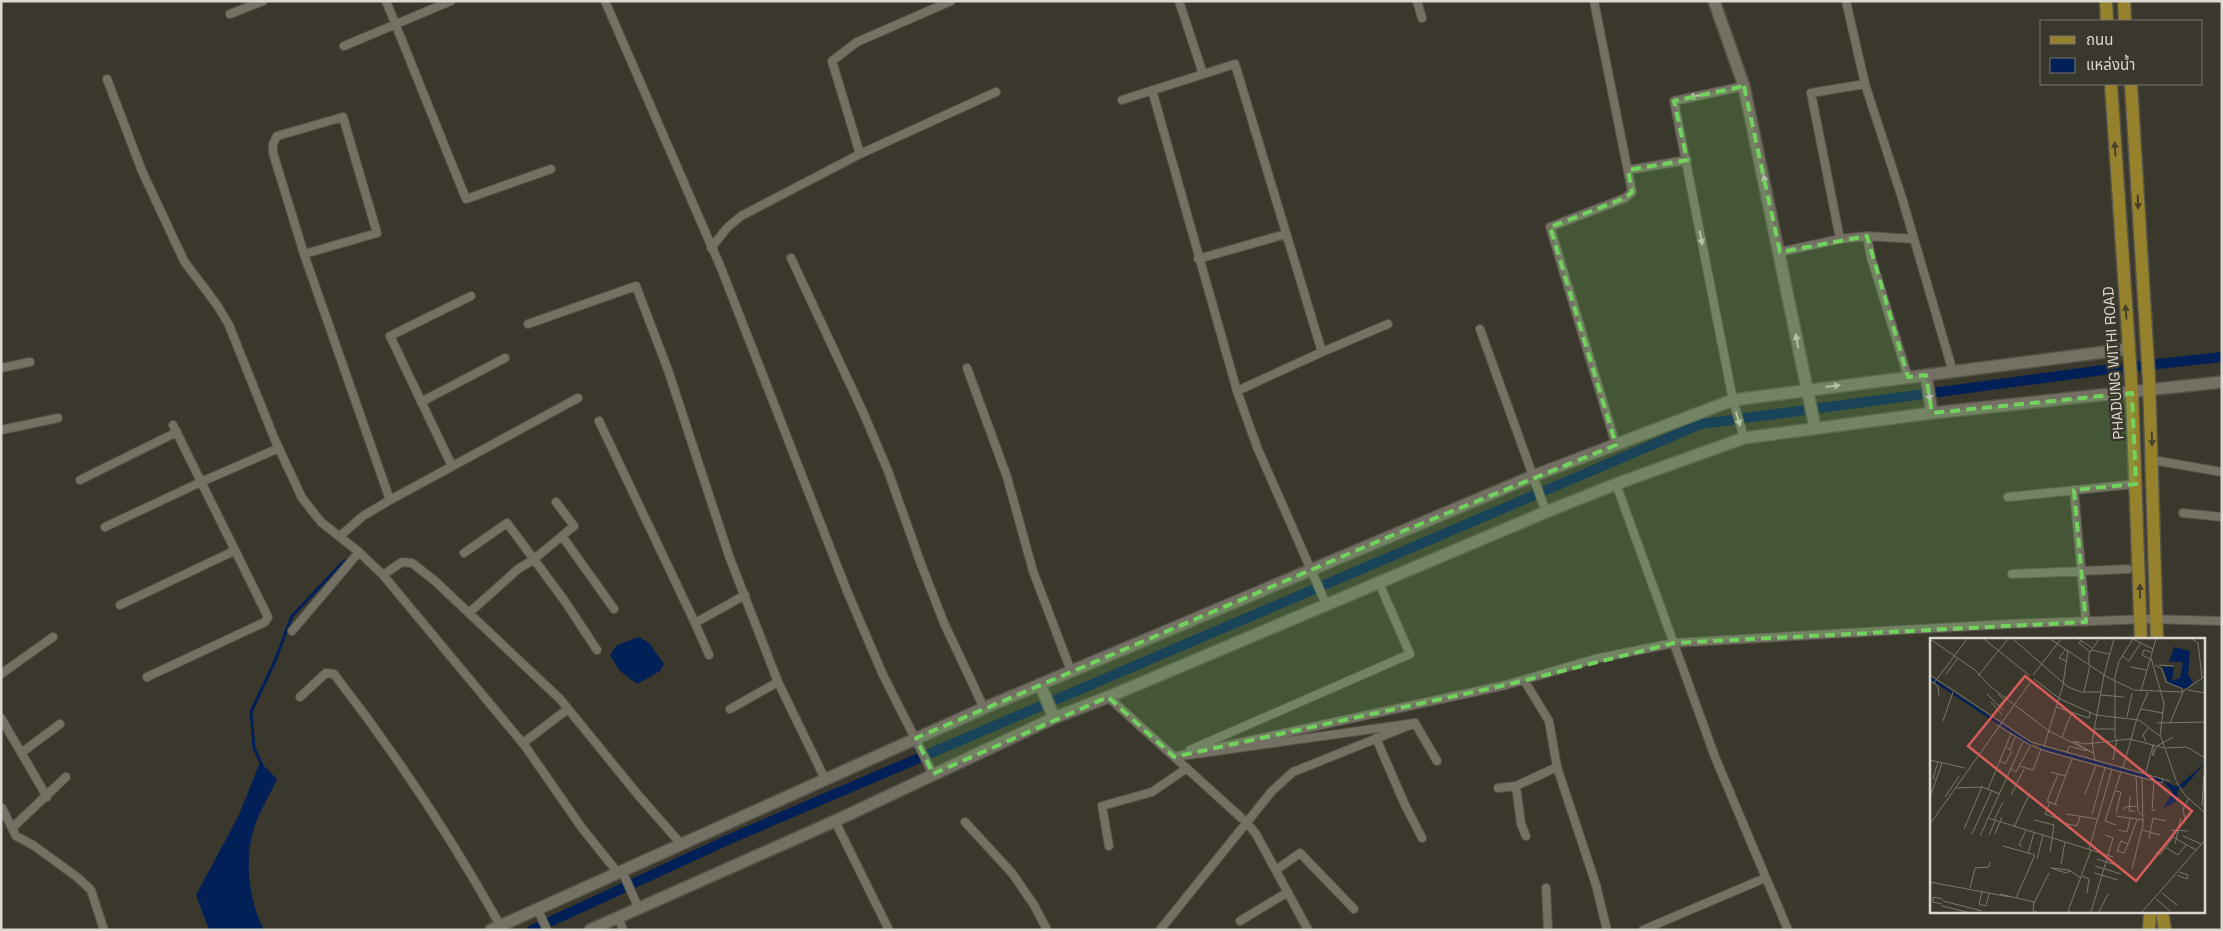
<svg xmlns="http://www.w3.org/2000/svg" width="2223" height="931" font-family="'Space Grotesk','Noto Sans Thai',sans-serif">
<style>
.water{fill:#022058}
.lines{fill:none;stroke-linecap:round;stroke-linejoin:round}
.stream{stroke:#022058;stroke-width:3}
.canal{stroke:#022058;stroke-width:10}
.street-casing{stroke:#555349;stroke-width:10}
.secondary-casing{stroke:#555349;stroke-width:14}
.primary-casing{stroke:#555349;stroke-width:15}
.street{stroke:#747164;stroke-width:8}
.secondary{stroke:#747164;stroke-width:11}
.primary{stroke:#96822c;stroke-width:12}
.oneway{fill:#c0beb6}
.oneway2{fill:#48422c}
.marked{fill:#71d35e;fill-opacity:0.2;stroke:#71d35e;stroke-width:4;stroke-dasharray:10 6;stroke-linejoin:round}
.labels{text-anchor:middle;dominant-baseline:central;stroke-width:5;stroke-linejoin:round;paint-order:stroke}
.street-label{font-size:15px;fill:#dad8d1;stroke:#3a372c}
.inset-river{fill:none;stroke:#022058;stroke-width:2.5}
.inset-road{fill:none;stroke:#7a776e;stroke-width:1}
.view{fill:#d75d5b;fill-opacity:0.15;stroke:#d75d5b;stroke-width:2.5}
.inset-edge{fill:none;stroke:#dad8d1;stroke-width:2.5}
</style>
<rect width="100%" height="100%" fill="#3a372c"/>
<path class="water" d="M639,637L649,643L664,664L660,671L637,684L619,670L610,655L617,645Z
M260,762L277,779C270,795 259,812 254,828C244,859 249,902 264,930H209L196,895L239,815Z"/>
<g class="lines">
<path class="stream" d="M262,765L254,748L251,712L275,661L292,616L345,560"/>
<path class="canal" d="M532,930L732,838L1701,424L2111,369L2222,357"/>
<defs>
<path id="street" d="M386,1L466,199L551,169
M605,1L721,268L847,591L883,675L933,774
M1179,1L1203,74
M1417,1L1422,18
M1594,1L1632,192L1625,198L1550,227L1616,445
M1846,1L1865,84L1902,198L1953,372
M230,14L263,1
M344,46L451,1
M107,79L142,171L184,261L217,305L229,325L275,440L302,498L321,522L359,552L383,575L525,746L582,828L618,873
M1152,90L1237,391L1257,447L1326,604
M1122,100L1235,64L1322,352
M860,154L832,61L857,42L951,1
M1628,170L1687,160
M1840,239L1811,93L1865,84
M711,248L727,228L741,216L860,154L996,92
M1780,252L1840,239L1867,236
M304,254L377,233L343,117L277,136L273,144V153L304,254L390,500
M791,258L863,412L888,471L921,564L944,623L984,708
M1198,259L1286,234
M528,324L636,286L668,370L729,556L778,682L825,779
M1480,329L1546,512
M1,368L30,362
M967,368L1007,477L1033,571L1071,671
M1908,377L1871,257L1867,236L1914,239
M1237,391L1322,352L1388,324
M421,402L505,358
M599,421L695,623L745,595
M1,430L58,418
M1744,438L1733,400L1674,101L1744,86
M2152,460L2222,472
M452,466L390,336L471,296
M80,480L177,432
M1616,484L1715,757L1788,930
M2074,490L2086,622
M2008,497L2136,484
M2183,513L2222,517
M105,527L201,482L279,448
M340,536L363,516L390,500L578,398
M562,536L614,609
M464,553L507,523L564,600L597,650
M2012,574L2128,569
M383,575L402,562L412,563L435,581L560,699L639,796L681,844
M120,605L234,551
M469,613L518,569L533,560L574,526L556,502
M695,623L709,655
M292,631L359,552
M1,674L53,637
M147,677L265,622L268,617L173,425
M1524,680L1549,721L1557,767L1596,885L1607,930
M300,697L326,673L334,674C396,754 451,837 500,925
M1108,697L1247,823L1256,834L1308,930
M730,709L778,682
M1,718L47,797
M1415,723L1437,761
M1376,738L1405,805L1422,838
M523,743L568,709
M1190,750L1410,654L1379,583
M21,753L60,724
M1516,786L1521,824L1526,836
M1498,788L1516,786L1557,767
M2,808L16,836L33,845L77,877L91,890L104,930
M835,821L889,930
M965,822L1012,873L1034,905L1047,930
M12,828L66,777
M1109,846L1102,806L1152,792L1187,768
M1276,870L1300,853L1354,909
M622,871L639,909
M1546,888L1548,930
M537,908L547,930
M618,916L623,930
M1240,921L1288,892
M1160,930L1272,791L1293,772L1415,723L1174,757L1506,685L1595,659L1674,643L2009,624L2148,619L2222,621
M1643,930L1765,878"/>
<path id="secondary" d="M1714,1L1744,86L1815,427
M1926,375L1932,413
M1040,684L1054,718
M491,930L984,708L1533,476L1733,400L2128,349
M590,930L835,821L1054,718L1108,697L1546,512L1616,484L1744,438L1932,413L2222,382"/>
<path id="primary" d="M2106,1L2107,21
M2124,1L2125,21
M2111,84L2132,393L2141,640
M2131,84L2149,380L2157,640
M2162,912L2165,930
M2149,930L2150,912"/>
</defs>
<use href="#street" class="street-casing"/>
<use href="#secondary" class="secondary-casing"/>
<use href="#primary" class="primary-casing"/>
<use href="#street" class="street"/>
<use href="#secondary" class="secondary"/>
<use href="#primary" class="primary"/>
</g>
<defs><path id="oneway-solid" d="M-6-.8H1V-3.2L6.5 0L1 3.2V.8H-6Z" transform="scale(1.25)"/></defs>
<g class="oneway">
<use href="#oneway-solid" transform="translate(1696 96) rotate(168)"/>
<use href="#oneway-solid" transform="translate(1765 182) rotate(-102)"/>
<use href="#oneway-solid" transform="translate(1701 238) rotate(79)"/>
<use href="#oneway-solid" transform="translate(1797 341) rotate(-101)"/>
<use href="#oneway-solid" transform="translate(1833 386) rotate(-7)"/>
<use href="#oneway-solid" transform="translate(1929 394) rotate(82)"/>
<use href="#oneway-solid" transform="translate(1738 419) rotate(74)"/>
</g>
<g class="oneway2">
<use href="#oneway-solid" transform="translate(2115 149) rotate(-94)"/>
<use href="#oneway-solid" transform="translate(2138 202) rotate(88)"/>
<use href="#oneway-solid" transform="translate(2126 312) rotate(-94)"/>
<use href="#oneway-solid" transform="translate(2152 439) rotate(88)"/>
<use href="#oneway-solid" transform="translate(2140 591) rotate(-91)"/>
</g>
<path class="marked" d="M1744,86L1780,252L1867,236L1908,377L1926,375L1932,413L2132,393L2136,484L2074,490L2086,622L1674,643L1506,685L1174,757L1108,697L933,774L916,738L1393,535L1616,445L1550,227L1625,198L1632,192L1628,170L1687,160L1674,101Z"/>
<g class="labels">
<g class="street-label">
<text transform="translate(2113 363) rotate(-94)">PHADUNG WITHI ROAD</text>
</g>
</g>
<g transform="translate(1930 638)">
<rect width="275" height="275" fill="#3a372c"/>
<path d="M244,9L260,13L258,37L263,44L256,51L239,46L232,29H244L242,42L250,40L253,24H239ZM275,125L254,149L248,151L246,164L233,170L243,154L233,143L247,149Z" fill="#022058"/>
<path class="inset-river" d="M0,40L102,107M109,109L232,143"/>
<path class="inset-road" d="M0,1L45,32L61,49L119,93L163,115L143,103L155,106L200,101L234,110M54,1L100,38M83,1L138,49L151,54H171M120,1L179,40L204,52L252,54L275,38M149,1L162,10M262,1L268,5L272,40M152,2L149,5L160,14M136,11L129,20L136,23M162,12L179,16M192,18L199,23L210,6M221,20L234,65L230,98M220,21L212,17L214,12L221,14M159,26V16L169,1M225,27L232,31L236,44L251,50L253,54L240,85M229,27L244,28M201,29L216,32M16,36L27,21M0,37L101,104L240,143M103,37L131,1M174,37L184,1M48,38L78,1M104,41L130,61L166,77L209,82L231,99L246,142M0,42L8,48L9,58M184,43L189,23L203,1L223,11M185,43V101M4,45L37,1M258,52L275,55M211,53L226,1M154,54L160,27M57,56L73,72M68,56L74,62L69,68M171,57L194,59M61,64L72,77M126,69L159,80L160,74M211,71L233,75M197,79L202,55M13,83L23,54M227,85L275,84M67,87L100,107L119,114L224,143L232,145V141M164,91H185M132,99L142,74M216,104L213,97L218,90M114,108L133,47L138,12M227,108L243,99M76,109L80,112L85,99M236,110L257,109L275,120M137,115L139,108L157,113M0,122L35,130M183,122L187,101M70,123L75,126L82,113M165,123L162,104L174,37M89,128L103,132L111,111M80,130L86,134L100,108M193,130L207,80L218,54M121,134L136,138M215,137L223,107V118L226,109M206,138L208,173L212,177M7,142L3,140L8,124M224,143L222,172H226M246,143L255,157L275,175M26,150L52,149L70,156M58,151L81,96M186,153L191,154L186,175M155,156L166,127M81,157L94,131M200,158L199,173H205M0,159L12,125M15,159L29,138M120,164L115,176L126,180M125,166L142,121M127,167L117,163L128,136M272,168L274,137M194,172L195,169L208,168M136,176L167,181M162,176L175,130M186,178L213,182M58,180L161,212L138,273L141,274M64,182L73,164M104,182L124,187L120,214M255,182L253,171L259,160M133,185L147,188L150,179M0,186L102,42M186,187L175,183L191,134M84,189L100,155M34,191L52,149M188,192L197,194L200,181M212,192L230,197M241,192L258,193M42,196L62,152M65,196L72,179M59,197L65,183M50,198L93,104M253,198L271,206M219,201L223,180L236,183M198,206L191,203L187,213L194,215L198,206L207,182M245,206L251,180M73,208L98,215M92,208L89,207L96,192M235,209L248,217L256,207M159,211L182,131M161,212L183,219M226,214L230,217L243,199L266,212M107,221L113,197M167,221L189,228M131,226L135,204M165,228L191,236M202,231L213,187L212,140M140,233L136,235L121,230L139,232L151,240M164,235L188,242M247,237L257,241L258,237L249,234M152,238L159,241L157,255M0,244L80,259M40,250L45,230L59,229L60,224M52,254L49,266L56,268L59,256M232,255L247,267M70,256L104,264L103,273L107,274M86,260L105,217L98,215L104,195M226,261L240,273M13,263L52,273M104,265L119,235M12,266L3,264V259L13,261M12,268L37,274M161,274L183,200L175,197M169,274L178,256M212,274L275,202"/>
<path class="view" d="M95,38L262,173L206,243L38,108Z"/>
<rect width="275" height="275" class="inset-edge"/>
</g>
<rect width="2223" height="931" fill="none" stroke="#dad8d1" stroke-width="5"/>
<rect x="2040" y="20" width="162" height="65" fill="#3a372c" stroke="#7a776e"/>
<rect x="2050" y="36" width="25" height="8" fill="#96822c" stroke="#7a776e"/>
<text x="2086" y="45" font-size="15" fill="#dad8d1">ถนน</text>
<rect x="2050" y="58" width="25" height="15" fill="#022058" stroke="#7a776e"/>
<text x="2086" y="70" font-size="15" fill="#dad8d1">แหล่งน้ำ</text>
</svg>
